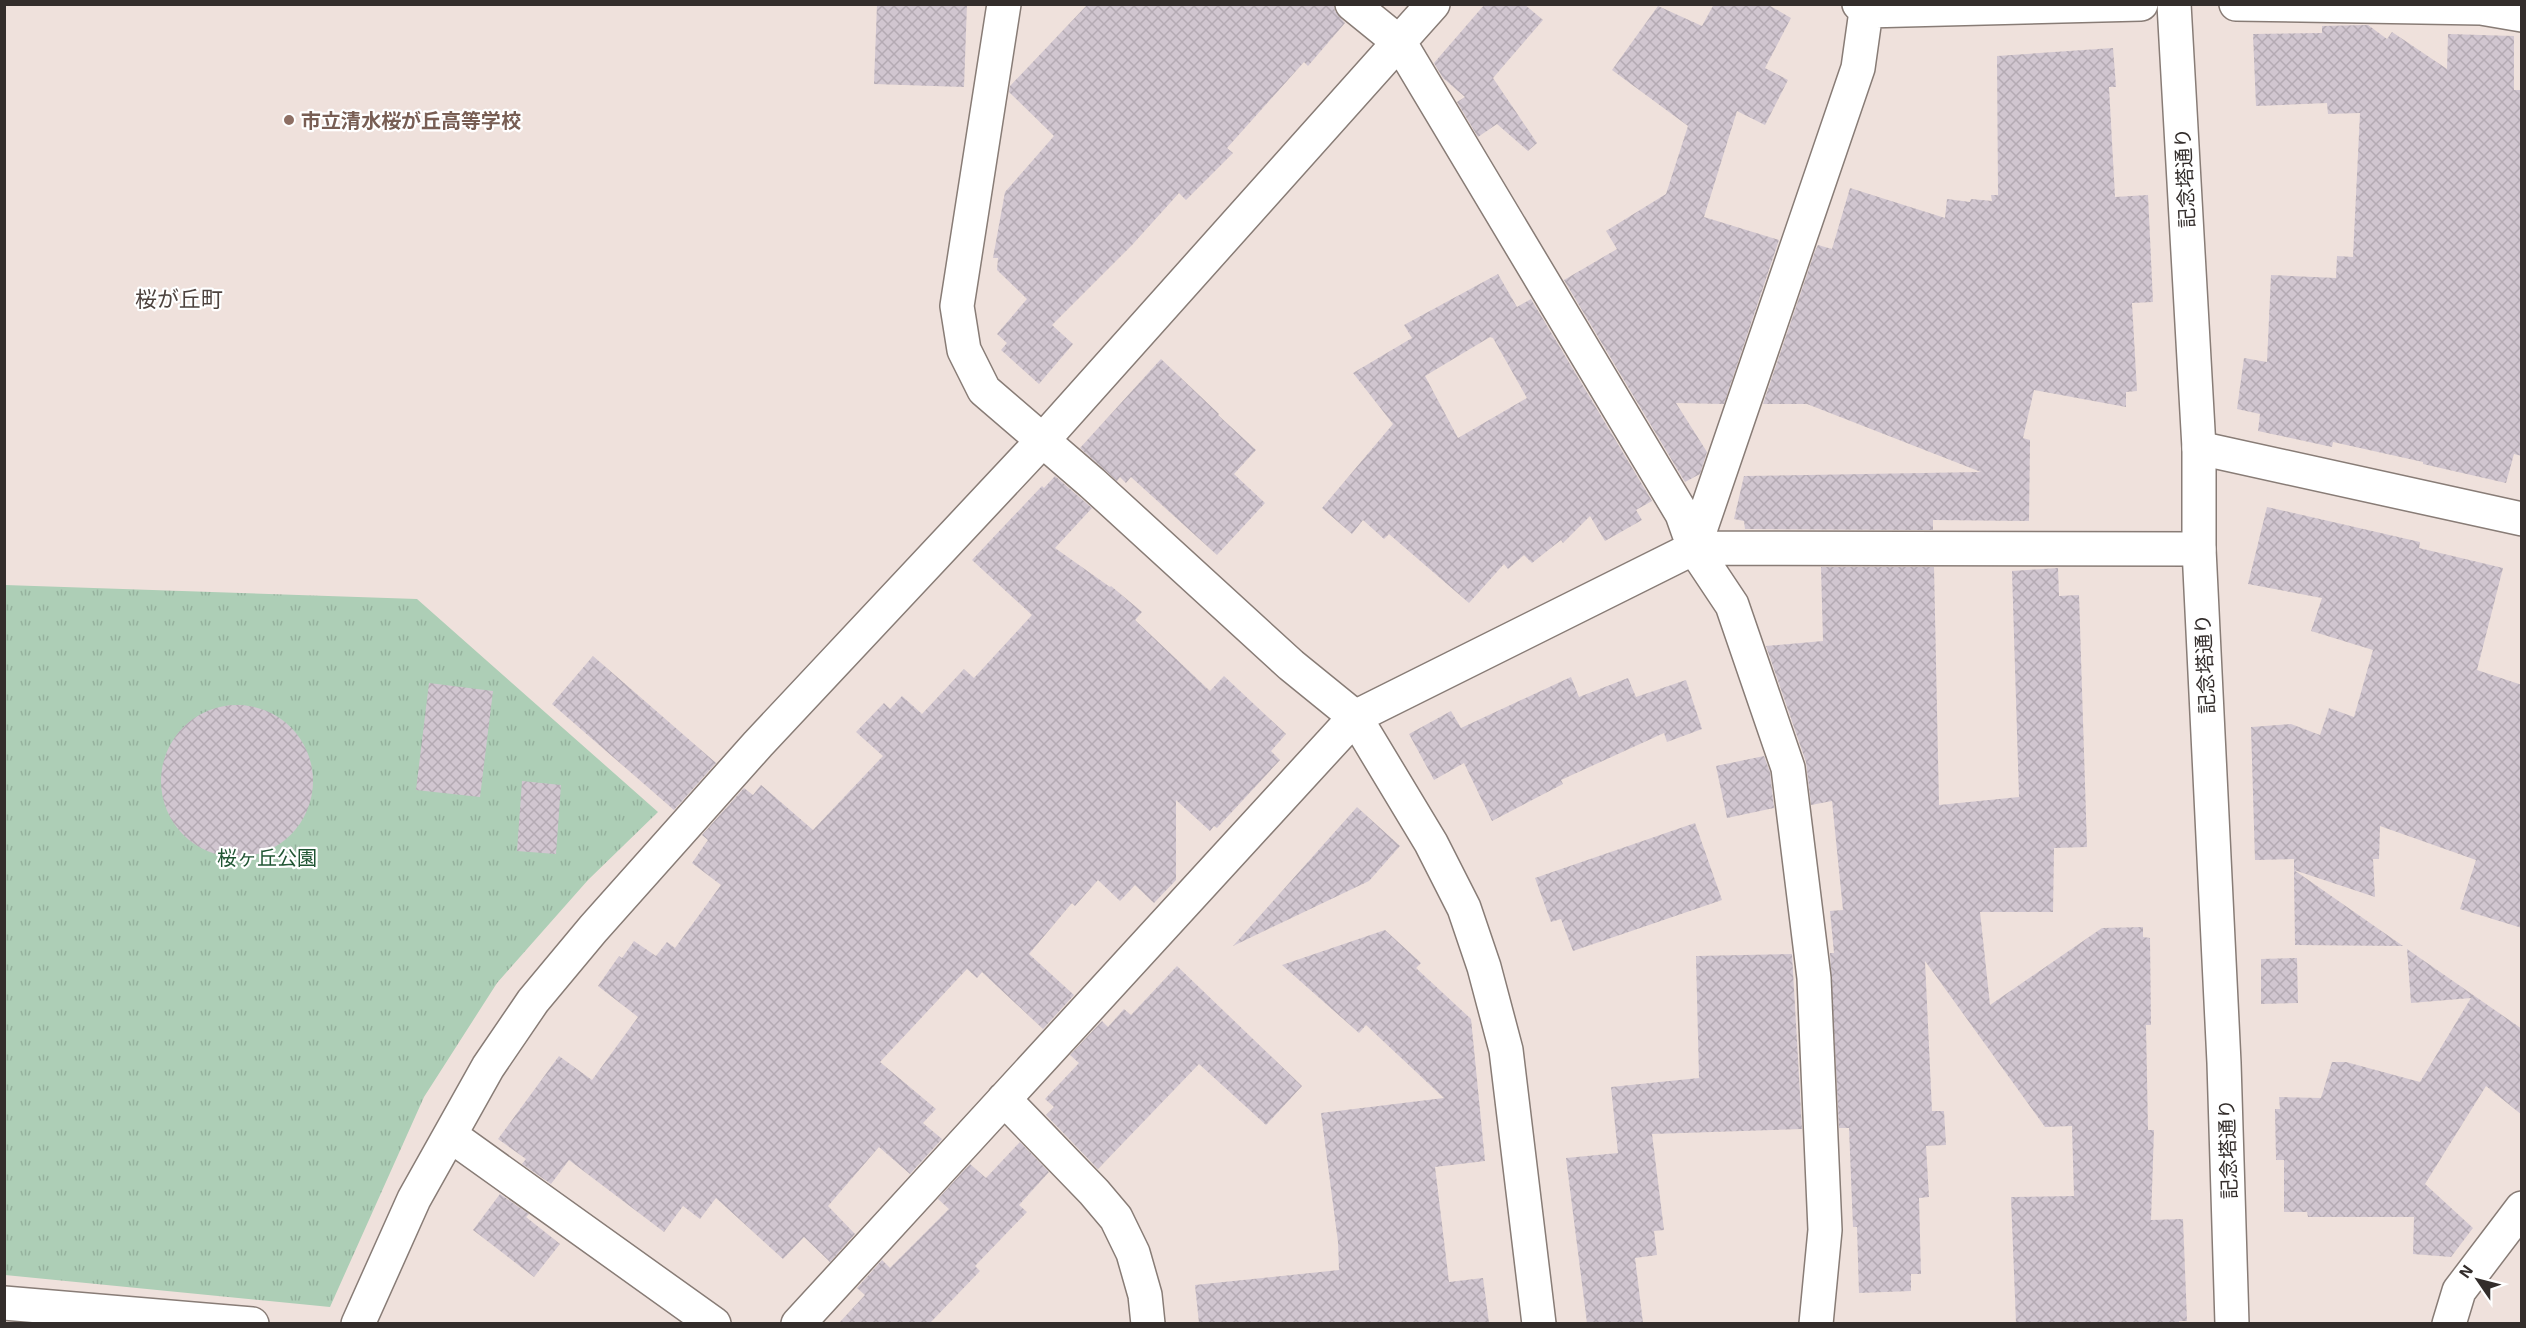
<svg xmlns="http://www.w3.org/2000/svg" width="2526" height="1328" font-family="'Exo 2','Noto Sans JP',sans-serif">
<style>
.grass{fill:url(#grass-tufts)}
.building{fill:url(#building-cross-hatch);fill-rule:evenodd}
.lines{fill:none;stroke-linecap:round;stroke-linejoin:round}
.minor-casing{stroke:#887c76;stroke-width:36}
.tertiary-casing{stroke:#887c76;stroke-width:36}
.minor{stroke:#fff;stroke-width:33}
.tertiary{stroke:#fff;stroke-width:33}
.education-dot{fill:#8d6e63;stroke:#fff;stroke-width:2}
.labels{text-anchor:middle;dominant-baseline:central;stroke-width:4.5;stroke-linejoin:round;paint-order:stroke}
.education-label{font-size:20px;font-weight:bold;fill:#785e54;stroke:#fff;text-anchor:start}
.street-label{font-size:20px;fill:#332d2b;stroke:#fff}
.park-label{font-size:20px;fill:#205533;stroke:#fff}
.quarter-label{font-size:22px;fill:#4d423e;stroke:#fff}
</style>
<defs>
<pattern id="grass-tufts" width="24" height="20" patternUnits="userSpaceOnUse" patternTransform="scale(1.5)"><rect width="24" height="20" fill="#adceb6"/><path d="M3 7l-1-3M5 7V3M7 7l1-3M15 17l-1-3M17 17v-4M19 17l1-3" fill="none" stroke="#95b19d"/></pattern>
<pattern id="building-cross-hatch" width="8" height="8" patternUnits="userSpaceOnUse" patternTransform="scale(1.5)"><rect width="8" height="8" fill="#d1c6d0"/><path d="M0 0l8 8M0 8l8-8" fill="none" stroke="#b4aab3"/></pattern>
</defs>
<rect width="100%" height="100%" fill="#efe1dc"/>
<path class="grass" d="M5,585L417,599L658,812L588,880L497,983L424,1097L330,1307L5,1275Z"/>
<path class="building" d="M877,4H967L964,87L874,84Z
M1088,4H1334L1335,11L1345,23L1308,66L1304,62L1227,148L1233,153L1186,200L1179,193L1133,244L1052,325L1073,344L1039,384L1001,350L1007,343L997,334L1027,299L997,270L998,258H993L1005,192L1054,136L1009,92L1010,86Z
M1485,4H1524L1543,20L1493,78L1537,143L1528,151L1497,124L1478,137L1457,102L1465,97L1443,78L1434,63Z
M1714,4H1767L1791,18L1765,68L1788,80L1765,125L1737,111L1704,217L1779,240L1724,404L1676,403L1707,452L1700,474L1685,482L1564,280L1617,249L1606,231L1666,194L1688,126L1612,70L1658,6L1702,26Z
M2368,25L2387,39L2392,32L2447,69L2448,34L2514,36V90H2522V456L2514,454L2506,483L2423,464V462L2333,442L2332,447L2258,431L2260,414L2237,409L2244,358L2267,362L2271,275L2336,278L2337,256L2353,257L2360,113L2328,114L2327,103L2256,106L2253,34L2322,33V26Z
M2113,48L2116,87H2109L2115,197L2148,195L2153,302L2132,303L2137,391L2126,392V407L2034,390L2023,438L2030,440L2029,521L1933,520V530L1745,529L1744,521L1734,519L1744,476L1981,472L1807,404H1763L1815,251L1818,245L1832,249L1850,188L1945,218L1947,199L1970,202L1971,199L1992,201L1991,195H1998L1997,56Z
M1498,274L1517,307L1531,299L1652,501L1636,510L1642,520L1605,541L1590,516L1563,543L1561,540L1532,563L1524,555L1508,569L1504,564L1469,603L1389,534L1384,539L1363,520L1352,534L1322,508L1393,424L1353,373L1412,338L1404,325ZM1490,337L1493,338L1527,398L1458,438L1425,376Z
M1161,359L1219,414L1218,415L1256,450L1234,474L1265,503L1217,555L1131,477L1126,483L1120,477L1117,481L1080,448Z
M1055,476L1092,508L1055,548L1110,587L1111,586L1142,612L1135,620L1210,691L1224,676L1286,734L1271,751L1280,760L1217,828L1214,826L1210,831L1176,800V880L1154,903L1135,885L1120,901L1098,880L1075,906L1072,903L1029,954L1074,995L1043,1029L982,972L977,978L967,969L880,1062L936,1109L923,1123L942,1139L910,1174L879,1147L828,1206L855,1234L830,1262L804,1237L783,1259L716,1198L700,1219L683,1206L664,1232L569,1160L551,1184L522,1164L526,1159L498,1139L559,1056L592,1080L638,1017L598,986L619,956L622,958L634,941L656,956L667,942L675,948L721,885L692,863L708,840L702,835L744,788L753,795L761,785L813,830L883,756L856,732L884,703L890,709L902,696L922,714L964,669L974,678L1032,615L972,560L1042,486L1044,488Z
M2267,507L2420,542L2419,548L2503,568L2477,670L2522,685V928L2460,909L2476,860L2380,826L2379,859H2373L2375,897L2294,870V859L2255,860L2251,727L2291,724L2320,735L2329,708L2354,717L2373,650L2311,631L2322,598L2248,584Z
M1821,567H1934L1939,805L2019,797L2012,571L2058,568L2059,596L2079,595L2087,847L2054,848L2053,912H1980L1990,1005L2102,928L2143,927V937L2150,938L2151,1025H2146L2148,1130H2154L2151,1220L2183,1219L2187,1321H2179V1323H2016L2011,1197L2074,1196L2072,1126L2045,1127L1925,961L1932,1111H1944L1946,1145L1926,1146L1929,1197L1919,1198L1921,1274H1911V1291L1859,1293L1857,1227H1853L1849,1128H1839L1830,953H1834L1830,911L1843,910L1832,801L1811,805L1806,762L1766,646L1823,641Z
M593,656L716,763L674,810L552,704Z
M1571,677L1579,697L1628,678L1636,697L1686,680L1702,729L1667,742L1664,733L1561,780L1563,784L1492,821L1464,763L1434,780L1409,734L1451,711L1461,728Z
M429,683L493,691L480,797L416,790Z
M161 781a76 76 0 1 1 152 0a76 76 0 1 1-152 0Z
M1764,756L1770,772L1774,808L1727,818L1716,766Z
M522,781L561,785L556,854L517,851Z
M1357,807L1400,846L1369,881L1233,946Z
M1695,823L1722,900L1573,951L1561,919L1551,922L1535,878Z
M2294,870L2403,946L2295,945Z
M1385,930L1421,963L1416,968L1471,1019L1485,1161L1435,1167L1449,1282L1483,1278L1489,1323H1199L1195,1285L1339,1270L1338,1242L1321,1113L1444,1098L1366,1025L1359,1033L1282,965Z
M2407,949L2522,1029V1115L2486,1086L2425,1184L2473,1228L2451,1257L2413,1254L2414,1217H2308L2307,1212H2284V1160H2276L2275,1109H2280L2279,1097L2321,1098L2332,1062H2346L2420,1082L2471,998L2411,1003Z
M1792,954L1802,1129L1652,1134L1664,1230L1654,1231L1657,1255L1635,1258L1643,1323H1587L1566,1158L1618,1153L1611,1087L1699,1078L1696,956Z
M2297,958L2298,1003L2261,1004V959Z
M1177,966L1302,1086L1266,1125L1199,1064L1098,1169L1046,1115L1054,1107L1045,1099L1079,1063L1070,1055L1102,1021L1108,1027L1124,1009L1131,1015Z
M1020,1142L1049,1172L1019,1205L1027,1212L975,1266L980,1271L930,1323H839L865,1295L857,1288L882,1260L890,1268L949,1209L938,1199L970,1164L986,1178Z
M500,1194L529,1214L526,1217L560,1244L534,1277L473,1230Z"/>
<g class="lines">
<defs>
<path id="minor" d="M1004,4L957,306L964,350L984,390L1092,483L1291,665L1355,717L1431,843L1464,908L1484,967L1506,1050L1539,1324
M1352,4L1400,43L1682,514L1694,548L1732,605L1788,768L1814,978L1825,1230L1816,1324
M1859,4L1866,11L2141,4
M2236,4L2481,8L2522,15
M2199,448L2522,519
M1694,548L1858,68L1866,11
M1004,1099L1094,1192L1116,1218L1133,1253L1145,1295L1148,1324
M450,1135L714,1324
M4,1303L252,1324
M358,1324L414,1199L488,1067L533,1001L593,929L758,744L1043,440L1433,4
M798,1324L1355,717L1694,548L2199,549
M2449,1324L2459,1291L2522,1208"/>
<path id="tertiary" d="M2174,4L2199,448V549L2224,1063L2232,1324"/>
</defs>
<use href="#minor" class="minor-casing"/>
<use href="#tertiary" class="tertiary-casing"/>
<use href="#minor" class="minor"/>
<use href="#tertiary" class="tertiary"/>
</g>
<circle class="education-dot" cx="289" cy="120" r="6"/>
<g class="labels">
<g class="education-label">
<text x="301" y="120">市立清水桜が丘高等学校</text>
</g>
<g class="street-label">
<text transform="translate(2184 178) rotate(-93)">記念塔通り</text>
<text transform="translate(2204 664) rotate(-93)">記念塔通り</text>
<text transform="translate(2227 1149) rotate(-92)">記念塔通り</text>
</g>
<g class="park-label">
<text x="267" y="857">桜ヶ丘公園</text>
</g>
<g class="quarter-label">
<text x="179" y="298">桜が丘町</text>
</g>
</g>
<rect width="2526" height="1328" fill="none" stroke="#332d2b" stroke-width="12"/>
<g transform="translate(2478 1280) rotate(305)" stroke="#ffffff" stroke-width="4.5" paint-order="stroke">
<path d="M0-4.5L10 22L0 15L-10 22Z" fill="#332d2b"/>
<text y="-9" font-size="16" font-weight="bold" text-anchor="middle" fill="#332d2b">N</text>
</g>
</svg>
